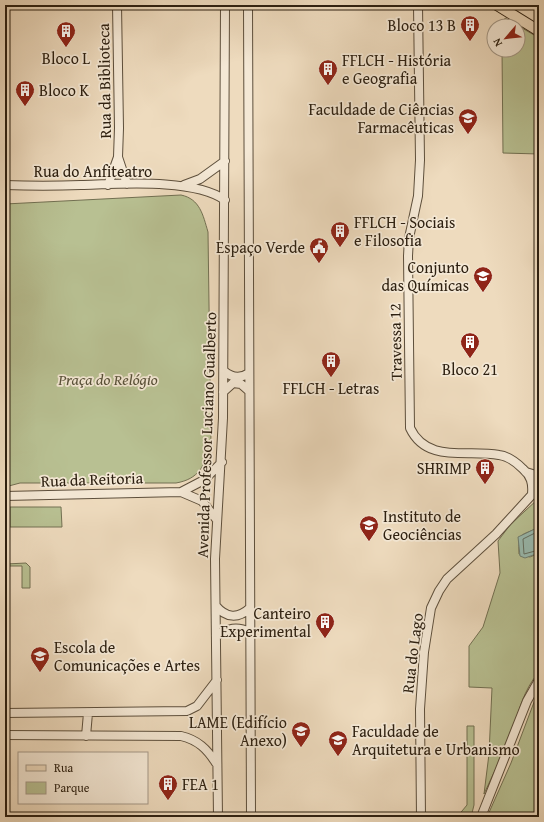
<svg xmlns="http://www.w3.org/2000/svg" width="544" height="822" font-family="'Gentium Book Plus',serif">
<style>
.green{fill:#b8c092;stroke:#727052}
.water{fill:#99bbb0;stroke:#6e7d70}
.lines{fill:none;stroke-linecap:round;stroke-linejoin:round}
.shore{stroke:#636e60;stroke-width:1}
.minor-casing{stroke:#5d4f3c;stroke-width:10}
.major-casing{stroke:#2d2011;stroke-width:12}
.minor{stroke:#f4e8d5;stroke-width:8}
.major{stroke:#eedbbe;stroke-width:10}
.labels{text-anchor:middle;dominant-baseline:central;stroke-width:3.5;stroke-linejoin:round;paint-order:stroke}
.poi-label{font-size:16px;fill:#2d2011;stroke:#f4e8d5;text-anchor:end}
.street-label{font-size:16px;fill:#2d2011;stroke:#f4e8d5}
.park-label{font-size:16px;font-style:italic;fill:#575038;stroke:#f4e8d5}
</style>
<rect width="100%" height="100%" fill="#eedbbe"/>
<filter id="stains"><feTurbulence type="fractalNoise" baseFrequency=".005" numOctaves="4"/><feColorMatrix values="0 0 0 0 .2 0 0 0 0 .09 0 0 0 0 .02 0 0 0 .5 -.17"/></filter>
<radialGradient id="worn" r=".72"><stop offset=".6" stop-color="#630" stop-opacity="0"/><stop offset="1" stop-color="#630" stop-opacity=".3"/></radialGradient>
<path class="green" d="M505,18L539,38V154L503,153L502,50H518V26H504Z
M181,195C200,199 203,215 208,232L211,446C204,466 199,479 176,483H20L5,487V204Z
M539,498V527C520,537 518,531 519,554L530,557L539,553V672C523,690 519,712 511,734C503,755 493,774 484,794L489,754L492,688L469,687V646L483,627L500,573L498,541L510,525Z
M10,507H61L62,527H10Z
M26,563L30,567V588H22V566H6V564Z
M539,689V817H487L511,763Z
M467,726H474V805L471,817H457L467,805Z"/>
<path class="water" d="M539,527V553L525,558L520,556L518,537Z"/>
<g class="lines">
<path class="shore" d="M539,531L523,539L524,554L539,550"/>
<defs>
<path id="minor" d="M117,5L119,128L118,157L127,184
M248,5L251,817
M418,5L420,160L418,196L409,238L408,256L410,428C427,464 468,449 499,455C508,456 517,463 523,469C531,476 533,483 532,494
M5,185C30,186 56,186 81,185C119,184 194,178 225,200
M108,185L118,157
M184,185L200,179L225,161
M224,371C232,378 240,379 249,373
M223,392L233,383L241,384L249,391
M526,472L539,476
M181,492L204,480L222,462
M5,496L181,492L202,501L217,520
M216,606C226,618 238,619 250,608
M216,636C228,628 237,626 250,632
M5,713L187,711L197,706L217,680
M5,735L181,736C198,740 207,749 216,763
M86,736L88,713
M218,817L215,559L223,418L225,5
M421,817L420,709L424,652L431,608L439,591L447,579L496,534L539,487
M481,817L527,701L539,680"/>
<path id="major" d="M497,5L539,31"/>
</defs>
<use href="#minor" class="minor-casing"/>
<use href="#major" class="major-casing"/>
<use href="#minor" class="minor"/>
<use href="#major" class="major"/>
</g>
<defs>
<symbol id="building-pin" viewBox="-11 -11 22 30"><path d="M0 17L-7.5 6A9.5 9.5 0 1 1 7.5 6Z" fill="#8f2418" stroke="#f4e8d5"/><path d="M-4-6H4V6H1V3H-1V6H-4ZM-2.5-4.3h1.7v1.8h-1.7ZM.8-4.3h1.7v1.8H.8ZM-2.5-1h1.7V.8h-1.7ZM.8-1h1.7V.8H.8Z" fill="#fff"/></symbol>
<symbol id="university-pin" viewBox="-11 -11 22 30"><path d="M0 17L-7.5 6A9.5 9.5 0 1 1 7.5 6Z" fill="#8f2418" stroke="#f4e8d5"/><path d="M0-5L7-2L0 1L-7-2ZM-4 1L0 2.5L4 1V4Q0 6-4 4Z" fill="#fff"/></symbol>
<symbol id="civic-pin" viewBox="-11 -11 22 30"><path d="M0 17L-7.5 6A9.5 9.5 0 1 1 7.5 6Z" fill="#8f2418" stroke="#f4e8d5"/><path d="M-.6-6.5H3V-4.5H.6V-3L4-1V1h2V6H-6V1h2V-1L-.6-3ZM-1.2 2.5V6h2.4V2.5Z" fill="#fff"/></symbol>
</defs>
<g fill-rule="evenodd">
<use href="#building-pin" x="459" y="14" width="22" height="30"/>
<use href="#building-pin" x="55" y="20" width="22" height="30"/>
<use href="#building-pin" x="317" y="58" width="22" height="30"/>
<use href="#building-pin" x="14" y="79" width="22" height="30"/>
<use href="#university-pin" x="457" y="107" width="22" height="30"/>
<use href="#building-pin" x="329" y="220" width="22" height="30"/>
<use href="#civic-pin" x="308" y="236" width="22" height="30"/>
<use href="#university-pin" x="472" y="265" width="22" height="30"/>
<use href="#building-pin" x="459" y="331" width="22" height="30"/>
<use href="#building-pin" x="320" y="350" width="22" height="30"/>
<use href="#building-pin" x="474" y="457" width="22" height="30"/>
<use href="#university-pin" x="358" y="514" width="22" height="30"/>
<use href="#building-pin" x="314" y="611" width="22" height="30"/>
<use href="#university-pin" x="29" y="645" width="22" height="30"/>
<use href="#university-pin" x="290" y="720" width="22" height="30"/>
<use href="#university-pin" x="327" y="729" width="22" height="30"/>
<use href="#building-pin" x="157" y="773" width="22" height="30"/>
</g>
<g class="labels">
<g class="poi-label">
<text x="456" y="25">Bloco 13 B</text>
<text x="66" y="58" text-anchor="middle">Bloco L</text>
<text x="342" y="60" text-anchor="start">FFLCH - História<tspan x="342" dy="18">e Geografia</tspan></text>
<text x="39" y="90" text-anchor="start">Bloco K</text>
<text x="454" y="109">Faculdade de Ciências<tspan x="454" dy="18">Farmacêuticas</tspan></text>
<text x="354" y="222" text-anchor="start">FFLCH - Sociais<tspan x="354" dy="18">e Filosofia</tspan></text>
<text x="305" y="247">Espaço Verde</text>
<text x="469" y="267">Conjunto<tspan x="469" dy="18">das Químicas</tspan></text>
<text x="470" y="369" text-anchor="middle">Bloco 21</text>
<text x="331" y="388" text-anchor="middle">FFLCH - Letras</text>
<text x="471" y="468">SHRIMP</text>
<text x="383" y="516" text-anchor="start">Instituto de<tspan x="383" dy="18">Geociências</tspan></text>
<text x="311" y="613">Canteiro<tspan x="311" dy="18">Experimental</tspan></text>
<text x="54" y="647" text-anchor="start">Escola de<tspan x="54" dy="18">Comunicações e Artes</tspan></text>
<text x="287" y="722">LAME (Edifício<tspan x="287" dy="18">Anexo)</tspan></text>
<text x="352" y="731" text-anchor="start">Faculdade de<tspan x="352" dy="18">Arquitetura e Urbanismo</tspan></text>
<text x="182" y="784" text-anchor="start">FEA 1</text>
</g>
<g class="street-label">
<text transform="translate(104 81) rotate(-91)">Rua da Biblioteca</text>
<text x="93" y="171">Rua do Anfiteatro</text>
<text transform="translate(395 342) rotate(-91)">Travessa 12</text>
<text transform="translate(206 435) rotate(-88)">Avenida Professor Luciano Gualberto</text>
<text transform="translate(92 479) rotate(-2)">Rua da Reitoria</text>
<text transform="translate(412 653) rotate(-83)">Rua do Lago</text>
</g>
<g class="park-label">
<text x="108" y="379">Praça do Relógio</text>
</g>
</g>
<rect width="544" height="822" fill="none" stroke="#eedbbe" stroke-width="20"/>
<rect x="6" y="6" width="532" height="810" fill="none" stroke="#2d2011" stroke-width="2"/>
<rect x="10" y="10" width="524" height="802" fill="none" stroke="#2d2011"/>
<rect x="18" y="752" width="130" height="52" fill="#f4e8d5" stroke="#a49887"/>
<rect x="26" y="765" width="20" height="6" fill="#eedbbe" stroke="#a49887"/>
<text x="54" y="772" font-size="12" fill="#2d2011">Rua</text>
<rect x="26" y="782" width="20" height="12" fill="#b8c092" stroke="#a49887"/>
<text x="54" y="792" font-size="12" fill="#2d2011">Parque</text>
<g transform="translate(506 38) rotate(242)"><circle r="19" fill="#f4e8d5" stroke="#a49887"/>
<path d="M0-3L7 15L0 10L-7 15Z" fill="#8f2418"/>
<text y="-6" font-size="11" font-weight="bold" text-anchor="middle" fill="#2d2011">N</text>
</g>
<rect width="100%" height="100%" filter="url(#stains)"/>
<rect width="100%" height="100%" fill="url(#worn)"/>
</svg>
